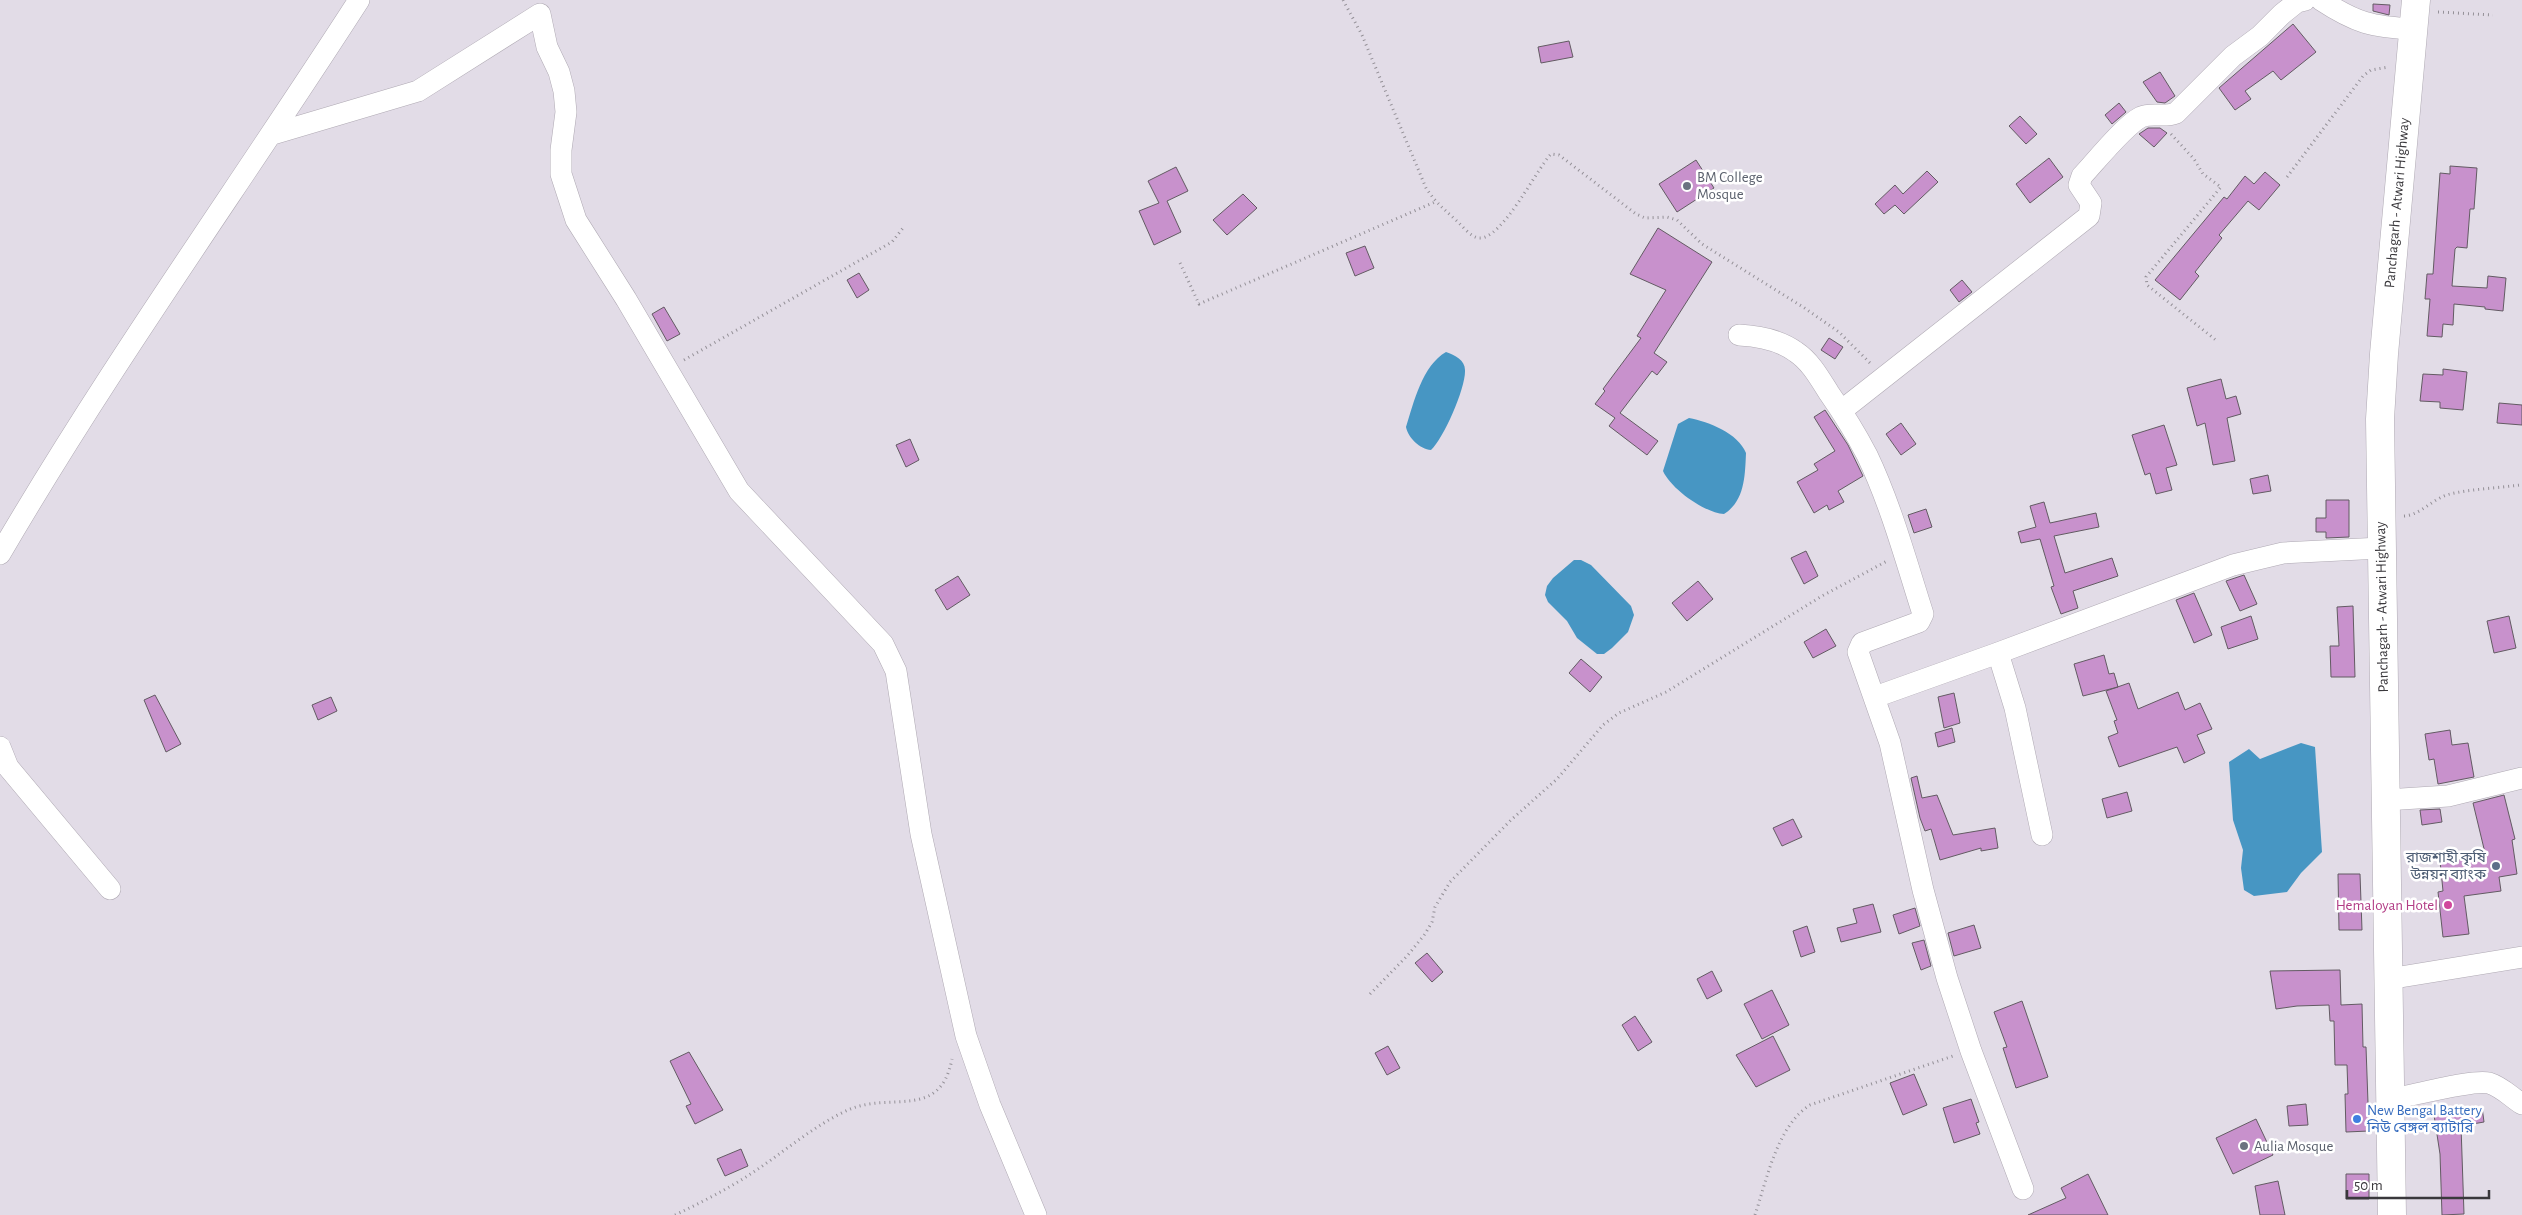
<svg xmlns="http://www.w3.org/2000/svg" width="2522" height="1215" font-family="'Alegreya Sans','Noto Sans Bengali',sans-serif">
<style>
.water{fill:#4796c3}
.building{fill:#c891cc;stroke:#635b63}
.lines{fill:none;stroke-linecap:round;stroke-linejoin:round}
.minor-casing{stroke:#afa9b3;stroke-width:22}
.secondary-casing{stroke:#afa9b3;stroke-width:29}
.path{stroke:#949097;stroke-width:3;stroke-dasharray:1 4;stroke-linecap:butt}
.minor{stroke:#fff;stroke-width:21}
.secondary{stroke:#fff;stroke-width:28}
.worship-dot{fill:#6b7280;stroke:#fff;stroke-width:2}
.service-dot{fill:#5c6f8a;stroke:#fff;stroke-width:2}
.hotel-dot{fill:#d1479c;stroke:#fff;stroke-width:2}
.shop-dot{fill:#3f7fe0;stroke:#fff;stroke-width:2}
.labels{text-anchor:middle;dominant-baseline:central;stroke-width:5;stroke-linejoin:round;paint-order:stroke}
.worship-label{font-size:15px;fill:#5b616d;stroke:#fff;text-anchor:start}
.street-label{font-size:15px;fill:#3a383c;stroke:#fff}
.service-label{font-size:15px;fill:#4e5e75;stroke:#fff;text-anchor:end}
.hotel-label{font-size:15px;fill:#b23c85;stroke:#fff;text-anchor:end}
.shop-label{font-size:15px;fill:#366cbe;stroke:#fff;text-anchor:start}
</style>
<rect width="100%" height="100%" fill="#e2dce7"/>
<path class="water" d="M1446,352C1455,355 1465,360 1465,370C1466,387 1444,438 1431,450C1420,449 1408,438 1406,427C1414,402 1422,366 1446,352Z
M1689,418C1709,422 1738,433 1746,453C1745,475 1745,501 1724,514C1705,513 1671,489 1663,471L1678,424Z
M1574,560H1581L1591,565L1631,606L1634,615L1628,632L1612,648L1604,654H1597L1577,638L1567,621L1548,602L1545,595L1547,586L1553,578Z
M2301,743L2315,747L2322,852L2301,873L2287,892L2254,896L2244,890L2241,868L2243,850L2233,820L2229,762L2249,749L2260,759Z"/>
<path class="building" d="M2373,4L2390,5L2389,15L2373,11Z
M2293,24L2316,52L2281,80L2273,71L2245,91L2251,99L2235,110L2219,88Z
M1569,41L1573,57L1541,63L1538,47Z
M2160,72L2175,96L2165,103L2157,102L2143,82Z
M2119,103L2126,112L2112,124L2105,115Z
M2020,116L2037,134L2026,144L2009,126Z
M2148,128H2160L2167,133L2154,147L2139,134Z
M2049,158L2063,177L2030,203L2016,184Z
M1696,160L1714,188L1677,212L1659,184Z
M2450,166L2477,168L2474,209H2470L2467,248L2457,247L2455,249L2452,286L2487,288L2488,276L2506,278L2503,311L2485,309V307L2454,304L2453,325L2443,324L2442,337L2427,336L2430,299H2425L2427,274H2433L2440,173L2450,174Z
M1176,167L1188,191L1167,201L1181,232L1154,245L1139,211L1159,203L1148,181Z
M1927,171L1938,182L1904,214L1895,205L1884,214L1875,204L1895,185L1903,194Z
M2265,172L2280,185L2259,210L2248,201L2219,235L2222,238L2195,272L2199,276L2180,300L2155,280L2224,197L2227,199L2245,176L2254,184Z
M1243,194L1257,208L1227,235L1213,220Z
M1658,228L1712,262L1654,353L1667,362L1657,375L1652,371L1620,413L1658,441L1647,455L1609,426L1615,418L1595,404L1605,391L1603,389L1641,338L1637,336L1666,290L1630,274Z
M1365,246L1374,268L1355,276L1346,253Z
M859,273L869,290L857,298L847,280Z
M1962,280L1972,292L1959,302L1950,290Z
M664,307L680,334L667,341L652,314Z
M1829,338L1843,347L1835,359L1821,350Z
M2443,369L2467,372L2463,410L2440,408V402L2420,401L2423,374L2443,375Z
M2221,379L2226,399L2236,396L2241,414L2227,418L2235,461L2213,465L2205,423L2197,426L2187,388Z
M2499,403L2522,405V425L2497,423Z
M1825,410L1848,445L1863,476L1838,491L1844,502L1829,510L1827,505L1814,513L1797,482L1818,470L1814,464L1835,451L1814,417Z
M1901,423L1916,444L1901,455L1886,434Z
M2164,425L2177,465L2166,468L2172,490L2156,494L2150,473L2145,475L2132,435Z
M910,439L919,460L906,467L896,445Z
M2268,475L2271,491L2253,494L2250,479Z
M2326,500H2349V537L2326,538V532H2316V518H2326Z
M2044,502L2050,523L2096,513L2099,527L2054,536L2065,573L2112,558L2118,576L2073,591L2078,608L2061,614L2051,587L2054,586L2040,539L2021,543L2018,532L2036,527L2030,506Z
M1926,509L1932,527L1914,533L1908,515Z
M1806,551L1818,576L1804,584L1791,558Z
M2244,575L2257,604L2240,611L2226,581Z
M958,576L970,595L947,610L935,590Z
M1698,581L1713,599L1687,621L1672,603Z
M2194,593L2212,635L2194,643L2176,600Z
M2353,606L2355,677H2331L2330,646H2339L2337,607Z
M2251,616L2258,639L2228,649L2221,627Z
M2509,616L2516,648L2494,653L2487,621Z
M1826,629L1836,646L1813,658L1804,642Z
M2104,655L2109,674L2114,673L2118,687L2083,696L2074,664Z
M1581,659L1602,677L1590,692L1569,673Z
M2129,683L2138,709L2178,692L2185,710L2200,703L2212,729L2197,735L2205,753L2184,763L2177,747L2119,767L2108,737L2118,733L2114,721L2117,720L2106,691Z
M1954,693L1960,723L1944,728L1938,697Z
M155,695L181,744L166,752L144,700Z
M331,697L337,711L318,720L312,705Z
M1952,728L1955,742L1938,747L1935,733Z
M2450,730L2452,745L2468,743L2474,777L2438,784L2434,759L2429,760L2425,734Z
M1917,776L1922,798L1937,795L1953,835L1995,828L1998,848L1981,851V848L1940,860L1931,829L1925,831L1920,818L1911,778Z
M2127,792L2132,811L2107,818L2102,799Z
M2504,795L2515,839L2512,840L2517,874L2499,877L2501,891L2464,896L2469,934L2443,937L2438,892L2443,891L2440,861L2486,857L2473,803Z
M2440,809L2442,822L2422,825L2420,810Z
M1793,819L1802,837L1782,846L1773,828Z
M2338,874H2360L2362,930H2339Z
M1873,904L1881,932L1841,942L1837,928L1857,923L1853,909Z
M1915,908L1920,926L1899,934L1893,915Z
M1974,925L1981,948L1954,956L1948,933Z
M1807,926L1815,952L1801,957L1793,931Z
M1924,940L1931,966L1921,970L1912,943Z
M1427,953L1443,972L1432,982L1415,963Z
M2340,970L2341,1005L2362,1004L2363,1047H2366L2369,1131L2346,1132L2345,1094H2348L2347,1065H2335L2334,1021H2330L2329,1005L2297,1006L2276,1009L2270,971Z
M1712,971L1722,991L1707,999L1697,979Z
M1772,990L1789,1025L1762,1039L1744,1004Z
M2022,1001L2048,1077L2016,1088L2003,1048L2007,1047L1994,1012Z
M1635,1016L1652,1042L1638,1051L1622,1025Z
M1773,1036L1790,1070L1756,1087L1736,1055Z
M1388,1046L1400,1068L1387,1075L1375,1053Z
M689,1052L723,1110L695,1124L686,1106L691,1104L670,1061Z
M1914,1074L1927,1105L1903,1115L1890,1083Z
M1971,1099L1979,1122L1976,1123L1980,1134L1954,1143L1943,1108Z
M2306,1104L2308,1125L2289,1126L2287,1106Z
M2482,1107L2484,1122L2461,1126L2464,1214L2442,1215L2440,1154L2434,1115Z
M2256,1119L2273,1155L2233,1174L2216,1138Z
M741,1149L748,1166L725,1176L717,1159Z
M2088,1174L2108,1215H2028L2066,1198L2061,1188Z
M2346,1174H2369V1199H2346Z
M2278,1181L2285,1215H2260L2255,1186Z"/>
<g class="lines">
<defs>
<path id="minor" d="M2321,0C2356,23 2372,27 2413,29
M273,134L418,91L540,14L547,47L559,72L564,91L566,112L561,150V174L576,220L626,299L739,491L883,644L896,671L921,834L966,1036L990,1105L1036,1215
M1739,335C1758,336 1780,340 1796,352C1811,362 1820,379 1829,393C1843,413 1856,434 1867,455C1891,505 1906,561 1923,614L1919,622L1862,643L1858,652L1890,743L1923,890L1947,978L1971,1051L2023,1189
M1841,411L2089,216L2091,203L2079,185L2082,176C2096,161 2125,125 2141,117C2152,112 2164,118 2176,113L2233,56L2260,36L2282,14L2297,2L2305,0
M0,554C111,364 240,185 359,0
M1998,653L2015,708L2042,835
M1875,697L1998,653L2233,565L2283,553L2381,548
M0,747L8,767L110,889
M2386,800L2448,796L2522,778
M2388,979L2522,957
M2390,1099C2413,1096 2472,1079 2489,1083C2502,1087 2511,1097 2522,1104"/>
<path id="secondary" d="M2392,1215L2380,419L2384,354L2416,0"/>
</defs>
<use href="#minor" class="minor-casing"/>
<use href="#secondary" class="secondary-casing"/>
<path class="path" d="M1343,0L1362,35L1426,188C1435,202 1446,211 1458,222C1464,228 1471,237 1479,238C1502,240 1536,170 1551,154L1559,155L1636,214L1645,218L1667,217L1677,220L1702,244L1803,307L1839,332L1871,364
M2438,12L2493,15
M2171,134L2194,159L2203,174L2221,187L2146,277L2147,285L2217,341
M2287,177L2363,76L2371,70L2389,67
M1180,263L1199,304L1435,202
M684,360L892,242L903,228
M2404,516C2421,515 2433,498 2450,494C2472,489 2497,488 2520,485
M1370,994L1408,955L1425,934L1432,922L1435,907L1450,882L1511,820L1557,779L1603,725L1619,713L1666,692L1822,596L1887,561
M675,1215C702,1202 730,1188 755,1171C785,1151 815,1125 848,1110C891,1091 940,1121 952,1059
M1755,1215C1767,1179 1777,1126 1810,1105L1953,1056"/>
<use href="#minor" class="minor"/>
<use href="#secondary" class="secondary"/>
</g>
<g class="worship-dot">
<circle cx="1687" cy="186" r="5"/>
<circle cx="2244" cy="1146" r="5"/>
</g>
<circle class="service-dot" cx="2496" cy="866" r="5"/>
<circle class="hotel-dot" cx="2448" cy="905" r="5"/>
<circle class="shop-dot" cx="2357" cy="1119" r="5"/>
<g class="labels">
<g class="worship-label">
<text x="1697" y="177">BM College<tspan x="1697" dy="17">Mosque</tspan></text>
<text x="2254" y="1146">Aulia Mosque</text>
</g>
<g class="street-label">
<text transform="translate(2397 203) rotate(-85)">Panchagarh - Atwari Highway</text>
<text transform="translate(2382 607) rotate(-91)">Panchagarh - Atwari Highway</text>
</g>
<g class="service-label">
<text x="2486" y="857">রাজশাহী কৃষি<tspan x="2486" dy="17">উন্নয়ন ব্যাংক</tspan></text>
</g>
<g class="hotel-label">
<text x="2438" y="905">Hemaloyan Hotel</text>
</g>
<g class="shop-label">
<text x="2367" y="1110">New Bengal Battery<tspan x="2367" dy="17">নিউ বেঙ্গল ব্যাটারি</tspan></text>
</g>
</g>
<path d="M2347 1190v8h142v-8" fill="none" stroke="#3a383c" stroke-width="2.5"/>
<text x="2354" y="1190" font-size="15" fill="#3a383c" stroke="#ffffff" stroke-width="4" paint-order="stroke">50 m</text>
</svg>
